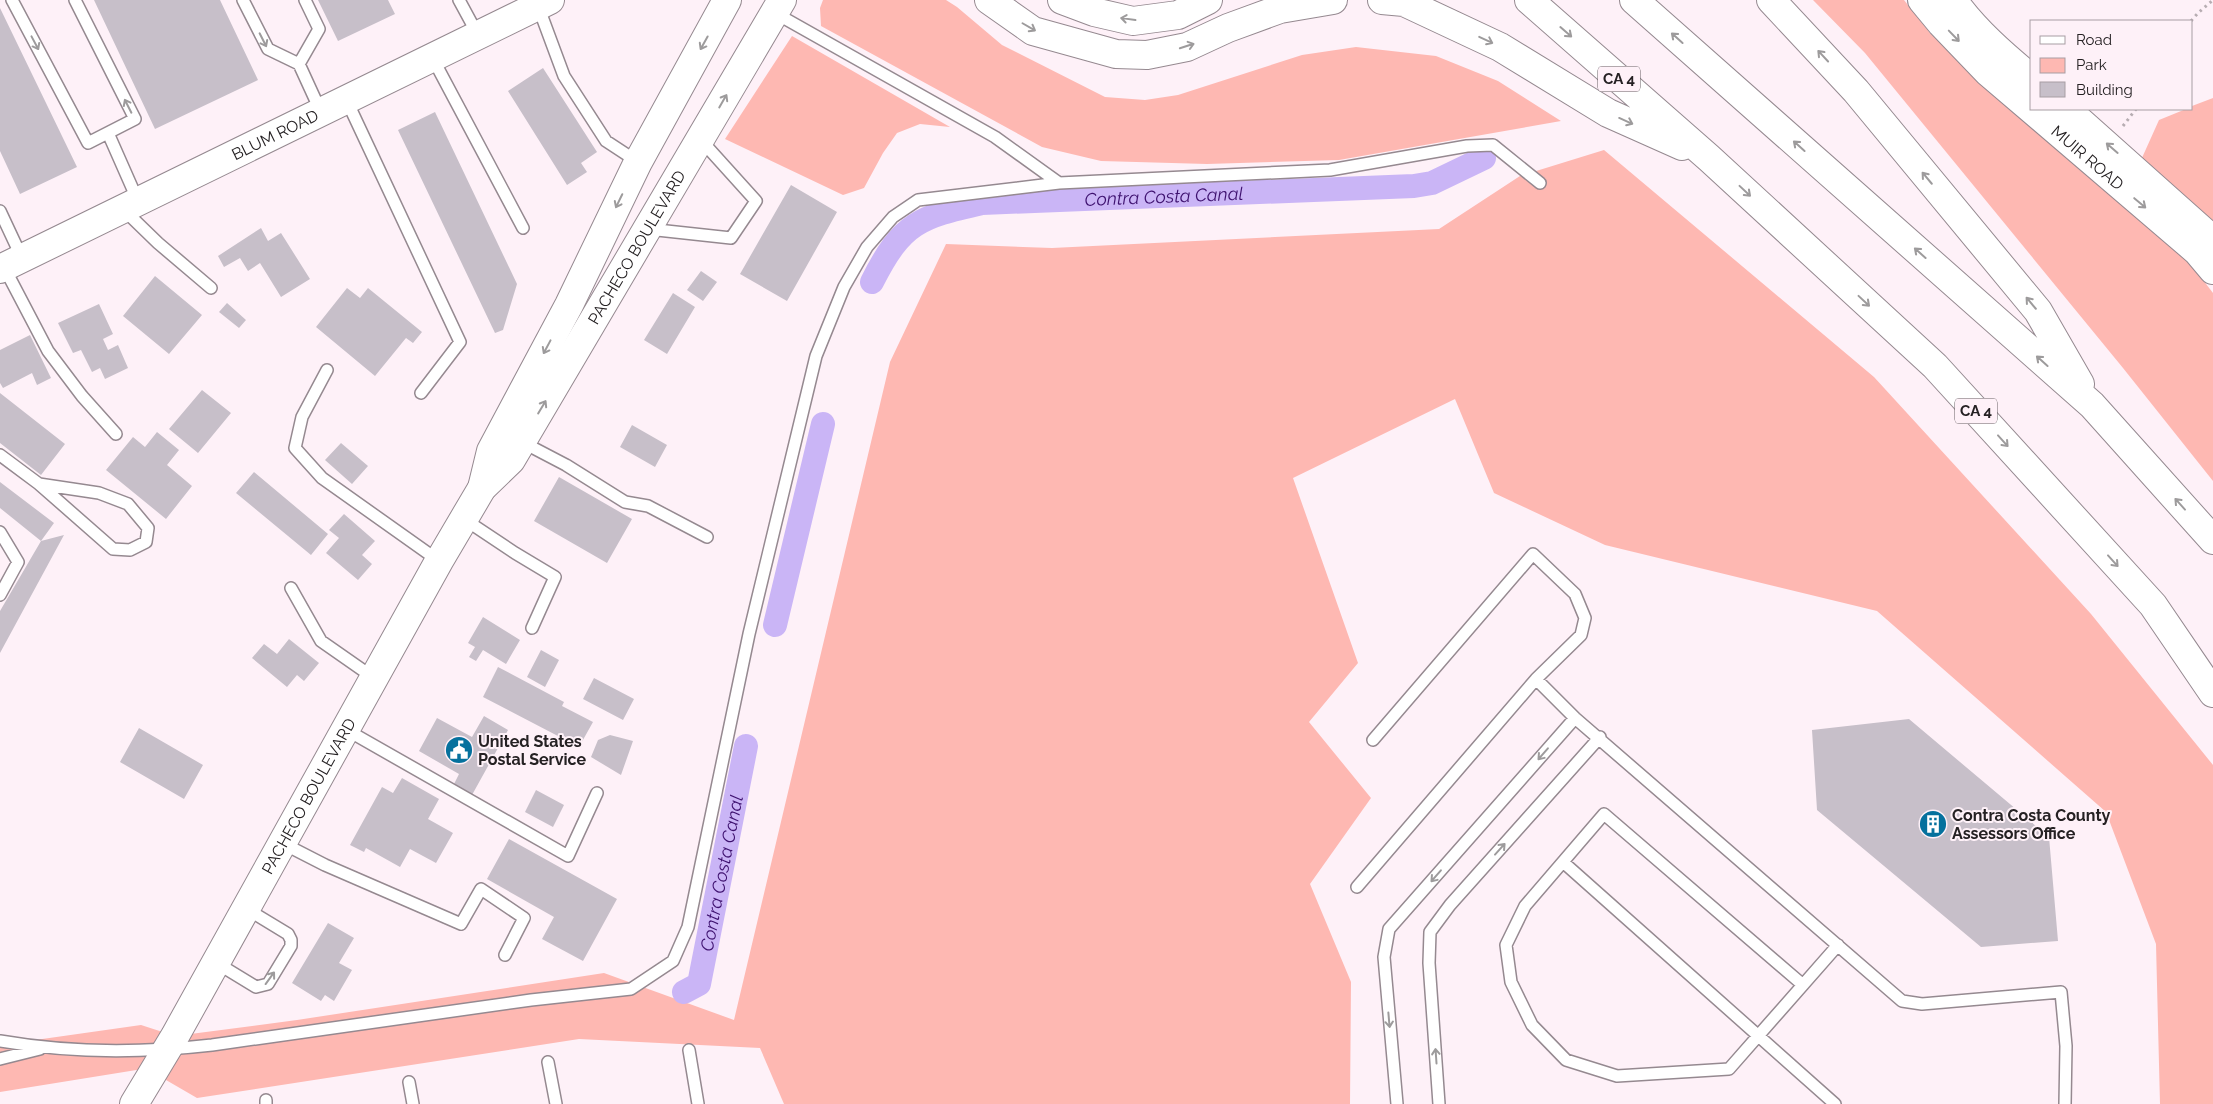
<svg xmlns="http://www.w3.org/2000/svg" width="2213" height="1104" font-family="Raleway,sans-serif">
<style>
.green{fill:#feb8b2}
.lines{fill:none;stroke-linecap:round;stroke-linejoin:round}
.canal{stroke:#cab5f6;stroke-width:24}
.building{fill:#c7bfc9}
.service-casing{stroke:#958990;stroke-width:14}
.tertiary-casing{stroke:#958990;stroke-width:30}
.secondary-casing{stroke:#958990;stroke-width:30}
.motorway-casing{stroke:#958990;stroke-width:30}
.path{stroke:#b7adb2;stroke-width:3;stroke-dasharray:2.5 4;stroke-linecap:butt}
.service{stroke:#fff;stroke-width:11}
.tertiary{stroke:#fff;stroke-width:28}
.secondary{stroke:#fff;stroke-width:28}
.motorway{stroke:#fff;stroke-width:28}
.oneway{stroke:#9d9b9c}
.labels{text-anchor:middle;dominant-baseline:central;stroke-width:4;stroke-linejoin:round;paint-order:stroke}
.shield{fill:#fef1f8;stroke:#665f63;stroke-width:1}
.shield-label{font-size:15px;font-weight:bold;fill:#252123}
.street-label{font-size:16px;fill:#252123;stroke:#fef1f8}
.poi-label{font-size:16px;font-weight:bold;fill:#252123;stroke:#fef1f8;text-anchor:start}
.water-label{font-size:18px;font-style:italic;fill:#3e116f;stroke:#fef1f8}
</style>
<rect width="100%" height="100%" fill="#fef1f8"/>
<path class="green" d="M823,0H946L957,7L1002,45L1105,97L1145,100L1178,95L1302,55L1356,47L1436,56L1498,81L1561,121L1339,160L1207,164L1101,161L1042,147L821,26L820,8Z
M1813,0H1904L1930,33L1992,91L2147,224L2193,267L2213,293V481L2123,368L1865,53Z
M792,36L950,127L920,124L897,133L883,153L864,188L843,195L725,139Z
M2213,98V226L2137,169L2159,120L2186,109H2192V106Z
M1604,150L1874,377L2091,614L2213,765V1104H2160L2156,944L2106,812L1877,611L1605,545L1494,493L1455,399L1293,478L1358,663L1309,722L1371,798L1310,884L1351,982L1350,1104H784L760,1048L579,1039L197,1098L166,1080L155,1067L0,1092V1045L141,1025L175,1036L297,1020L604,973L734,1020L890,362L946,244L1052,248L1439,229L1520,176Z"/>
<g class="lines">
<g class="canal">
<path id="s1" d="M872,282C902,222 920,217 982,203L1414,186L1432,183L1484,158"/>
<path d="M775,625L823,424"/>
<path id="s2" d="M684,992L699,984L746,746"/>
</g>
</g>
<path class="building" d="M94,0H220L258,80L155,129Z
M318,0H388L395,14L338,41Z
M0,8L77,167L20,194L0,151Z
M543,68L597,152L581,163L587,172L567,185L508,91Z
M435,112L517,284L503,330L495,333L398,130Z
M791,185L837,212L787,301L740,274Z
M261,228L268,241L281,233L310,279L281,297L260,263L248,271L240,258L224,267L218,256Z
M701,271L717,282L703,301L687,290Z
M155,276L202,315L169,354L123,316Z
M347,288L360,298L368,288L422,332L413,343L406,338L375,376L316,327Z
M673,293L695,307L667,354L644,340Z
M227,303L246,320L239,328L219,312Z
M99,304L113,334L103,339L108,350L118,345L128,368L105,379L100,368L92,372L81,350L73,353L58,323Z
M30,335L51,378L37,385L32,373L3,388L0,383V350Z
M202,390L231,413L198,453L169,429Z
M0,393L65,444L41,475L0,443Z
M632,425L667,445L655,467L620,447Z
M157,432L179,450L167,465L192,486L166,519L106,470L133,437L145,447Z
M341,443L368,466L352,484L325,460Z
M254,472L328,534L311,555L236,493Z
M559,477L632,519L607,563L534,521Z
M0,482L54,523L41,541L64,535L0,653V611L41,541L0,508Z
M344,514L375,541L362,555L372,564L358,580L326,553L339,538L329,530Z
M483,617L520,640L506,664L483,650L476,661L469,657L475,647L468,643Z
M289,639L319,663L304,681L297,675L287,687L252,658L264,644L277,654Z
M541,650L559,660L545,687L527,677Z
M498,667L564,702L562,706L593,722L579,747L483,697Z
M594,678L634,699L623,720L583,699Z
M484,716L508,730L472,795L454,784L459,774L419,751L437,718L472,737Z
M1909,719L2049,837L2058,941L1981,947L1817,810L1812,730Z
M139,728L203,765L184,799L120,762Z
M610,735L633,741L621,775L591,757L598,740Z
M402,778L439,799L428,819L453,833L436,863L410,849L400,867L366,848L364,852L350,845L382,787L393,793Z
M536,790L564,805L553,827L525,812Z
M509,839L617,899L583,961L542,939L554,917L487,879Z
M328,923L354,938L339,963L352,970L334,1001L325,995L321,1001L292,983Z"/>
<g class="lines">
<defs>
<path id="service" d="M12,0L88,143L135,119L75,0
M243,0L268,49L299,64
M305,0L319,29L299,64L321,112
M459,0L478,35
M538,6L564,76L606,141L638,162
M432,57L523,228
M346,99L460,342L421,393
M108,133L138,201
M1059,183L1330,170L1467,146L1493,145L1540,183
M124,210L158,243L211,288
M0,211L22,258
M648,229L731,238L756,201L700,139
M4,267L48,351L82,396L116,434
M327,370L302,417L295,448L322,478L439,561
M522,442L566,465L625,502L648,506L707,537
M0,455L39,484L113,549L130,550L146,542L148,528L128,504L99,493L39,484
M464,519L515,553L555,577L532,628
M0,532L18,562L0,595
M291,588L321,641L374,678
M1536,679L1575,718L1902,1001L1922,1004L2061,992L2066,1046L2065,1104
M345,729L568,856L597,793
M282,843L325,865L461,924L481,889L524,918L505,955
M1563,862L1835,1104
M1357,887L1536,679L1581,635L1585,618L1575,594L1533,554L1373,740
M215,962L256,987L268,984L291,946V940L288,934L245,908
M1803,985L1604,814L1525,906L1506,945L1511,982L1532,1025L1566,1060L1617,1076L1729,1069L1838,945
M0,1041C69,1053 142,1053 212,1045L531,1000L631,989L673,961L688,927L749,634L816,356L844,287L867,247L893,217L918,200L1059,183L995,137L775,13
M689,1050L698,1104
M0,1059L40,1049
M548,1062L556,1104
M409,1082L413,1104
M266,1100V1104
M1397,1104L1384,957L1389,929L1575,718
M1439,1104L1429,963L1430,932L1450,905L1600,737"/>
<g id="tertiary">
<path id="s3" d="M1922,0L1941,23L1988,72L2197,251L2213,270"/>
<path d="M1953,0C1974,30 2004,56 2032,79"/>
<path d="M2066,109L2213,240"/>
<path id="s4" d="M0,269L550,0"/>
</g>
<g id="secondary">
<path d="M482,488L491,451L569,305L638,162L727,0"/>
<path id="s5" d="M134,1104L175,1036L439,561L482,488L511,460L782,0"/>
</g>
<path id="motorway" d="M989,0L1033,31L1116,54L1147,55L1187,47L1228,28L1280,9L1333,0
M1062,0L1094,12L1133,21L1178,15L1208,0
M1382,0L1404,2L1500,47L1608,113L1682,146
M1529,0L1709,158L1935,366L2153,605L2213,693
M1634,0L2092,405L2213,540
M1771,0L1856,91L2038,311L2080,384"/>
</defs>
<use href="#service" class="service-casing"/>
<use href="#tertiary" class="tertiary-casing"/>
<use href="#secondary" class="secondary-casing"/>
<use href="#motorway" class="motorway-casing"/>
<path class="path" d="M2191,21L2198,13L2213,0
M2123,126L2136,109"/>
<use href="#service" class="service"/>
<use href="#tertiary" class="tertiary"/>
<use href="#secondary" class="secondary"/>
<use href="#motorway" class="motorway"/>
</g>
<defs><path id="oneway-shaft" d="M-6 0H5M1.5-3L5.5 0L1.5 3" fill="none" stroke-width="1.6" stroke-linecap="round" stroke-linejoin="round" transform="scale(1.25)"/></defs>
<g class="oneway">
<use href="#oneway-shaft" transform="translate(1128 19) rotate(-172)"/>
<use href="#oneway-shaft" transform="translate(1029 27) rotate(30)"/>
<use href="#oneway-shaft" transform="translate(1566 32) rotate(41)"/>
<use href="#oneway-shaft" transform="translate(1954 36) rotate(46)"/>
<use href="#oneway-shaft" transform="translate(1677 38) rotate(-138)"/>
<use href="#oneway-shaft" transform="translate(263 40) rotate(63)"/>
<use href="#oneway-shaft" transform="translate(1486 40) rotate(25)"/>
<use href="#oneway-shaft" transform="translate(35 43) rotate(62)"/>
<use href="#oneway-shaft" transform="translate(704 43) rotate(119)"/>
<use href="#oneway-shaft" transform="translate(1187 46) rotate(-18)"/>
<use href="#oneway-shaft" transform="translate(1823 56) rotate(-133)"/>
<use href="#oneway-shaft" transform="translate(723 101) rotate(-60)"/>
<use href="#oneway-shaft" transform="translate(128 106) rotate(-117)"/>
<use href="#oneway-shaft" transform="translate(1626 121) rotate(24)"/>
<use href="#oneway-shaft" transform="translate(1799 146) rotate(-138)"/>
<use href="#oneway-shaft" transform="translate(2112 148) rotate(-139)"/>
<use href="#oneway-shaft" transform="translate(1927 178) rotate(-130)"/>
<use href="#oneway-shaft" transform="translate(1745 191) rotate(43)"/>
<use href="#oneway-shaft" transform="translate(619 201) rotate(116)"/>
<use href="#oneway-shaft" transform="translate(2140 203) rotate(40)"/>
<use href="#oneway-shaft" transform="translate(1920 253) rotate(-138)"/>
<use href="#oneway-shaft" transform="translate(1864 301) rotate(43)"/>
<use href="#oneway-shaft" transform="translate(2031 303) rotate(-130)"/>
<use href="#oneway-shaft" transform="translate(547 347) rotate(118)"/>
<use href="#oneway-shaft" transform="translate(2042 361) rotate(-138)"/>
<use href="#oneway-shaft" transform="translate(542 407) rotate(-59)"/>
<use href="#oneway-shaft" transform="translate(2003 441) rotate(48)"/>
<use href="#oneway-shaft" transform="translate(2180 504) rotate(-132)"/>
<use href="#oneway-shaft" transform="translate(2113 561) rotate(48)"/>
<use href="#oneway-shaft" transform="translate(1543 754) rotate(131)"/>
<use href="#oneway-shaft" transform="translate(1500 849) rotate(-48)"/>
<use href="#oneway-shaft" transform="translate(1436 876) rotate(131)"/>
<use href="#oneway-shaft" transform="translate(270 978) rotate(-54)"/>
<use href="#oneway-shaft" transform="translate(1389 1020) rotate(85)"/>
<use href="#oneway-shaft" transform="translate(1436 1056) rotate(-94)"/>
</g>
<defs>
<symbol id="civic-disc" viewBox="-11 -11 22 22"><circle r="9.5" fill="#05719d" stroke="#fef1f8"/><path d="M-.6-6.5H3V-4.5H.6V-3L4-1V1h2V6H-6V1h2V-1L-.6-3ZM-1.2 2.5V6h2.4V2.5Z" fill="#fff"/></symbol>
<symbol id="building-disc" viewBox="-11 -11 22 22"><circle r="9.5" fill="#05719d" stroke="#fef1f8"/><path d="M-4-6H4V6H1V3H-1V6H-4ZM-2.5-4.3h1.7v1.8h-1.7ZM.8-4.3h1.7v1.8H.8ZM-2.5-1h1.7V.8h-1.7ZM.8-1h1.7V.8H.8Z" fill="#fff"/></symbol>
</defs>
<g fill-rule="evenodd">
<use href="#civic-disc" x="443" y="734" width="32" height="32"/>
<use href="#building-disc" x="1917" y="808" width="32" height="32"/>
</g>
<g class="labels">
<g class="shield">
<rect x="1598" y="66.5" width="42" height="25" rx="4"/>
<rect x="1955" y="398.5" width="42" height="25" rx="4"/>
</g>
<g class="shield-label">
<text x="1619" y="79">CA 4</text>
<text x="1976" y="411">CA 4</text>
</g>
<g class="street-label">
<text stroke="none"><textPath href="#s4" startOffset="306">BLUM ROAD</textPath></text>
<text stroke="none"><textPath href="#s3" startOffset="229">MUIR ROAD</textPath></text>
<text stroke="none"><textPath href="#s5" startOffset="995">PACHECO BOULEVARD</textPath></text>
<text stroke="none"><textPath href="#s5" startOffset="354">PACHECO BOULEVARD</textPath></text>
</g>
<g class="poi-label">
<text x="478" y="741">United States<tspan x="478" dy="18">Postal Service</tspan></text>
<text x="1952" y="815">Contra Costa County<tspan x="1952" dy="18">Assessors Office</tspan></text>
</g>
<g class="water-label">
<text stroke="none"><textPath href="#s1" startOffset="325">Contra Costa Canal</textPath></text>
<text stroke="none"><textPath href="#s2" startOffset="130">Contra Costa Canal</textPath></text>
</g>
</g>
<rect x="2030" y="20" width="162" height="90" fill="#fef1f8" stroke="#a79ea3"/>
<rect x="2040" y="36" width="25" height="8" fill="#ffffff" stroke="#a79ea3"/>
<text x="2076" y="45" font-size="15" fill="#252123">Road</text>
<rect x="2040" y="58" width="25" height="15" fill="#feb8b2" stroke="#a79ea3"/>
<text x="2076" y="70" font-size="15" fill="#252123">Park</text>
<rect x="2040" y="82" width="25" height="15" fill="#c7bfc9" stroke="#a79ea3"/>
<text x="2076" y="95" font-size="15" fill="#252123">Building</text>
</svg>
